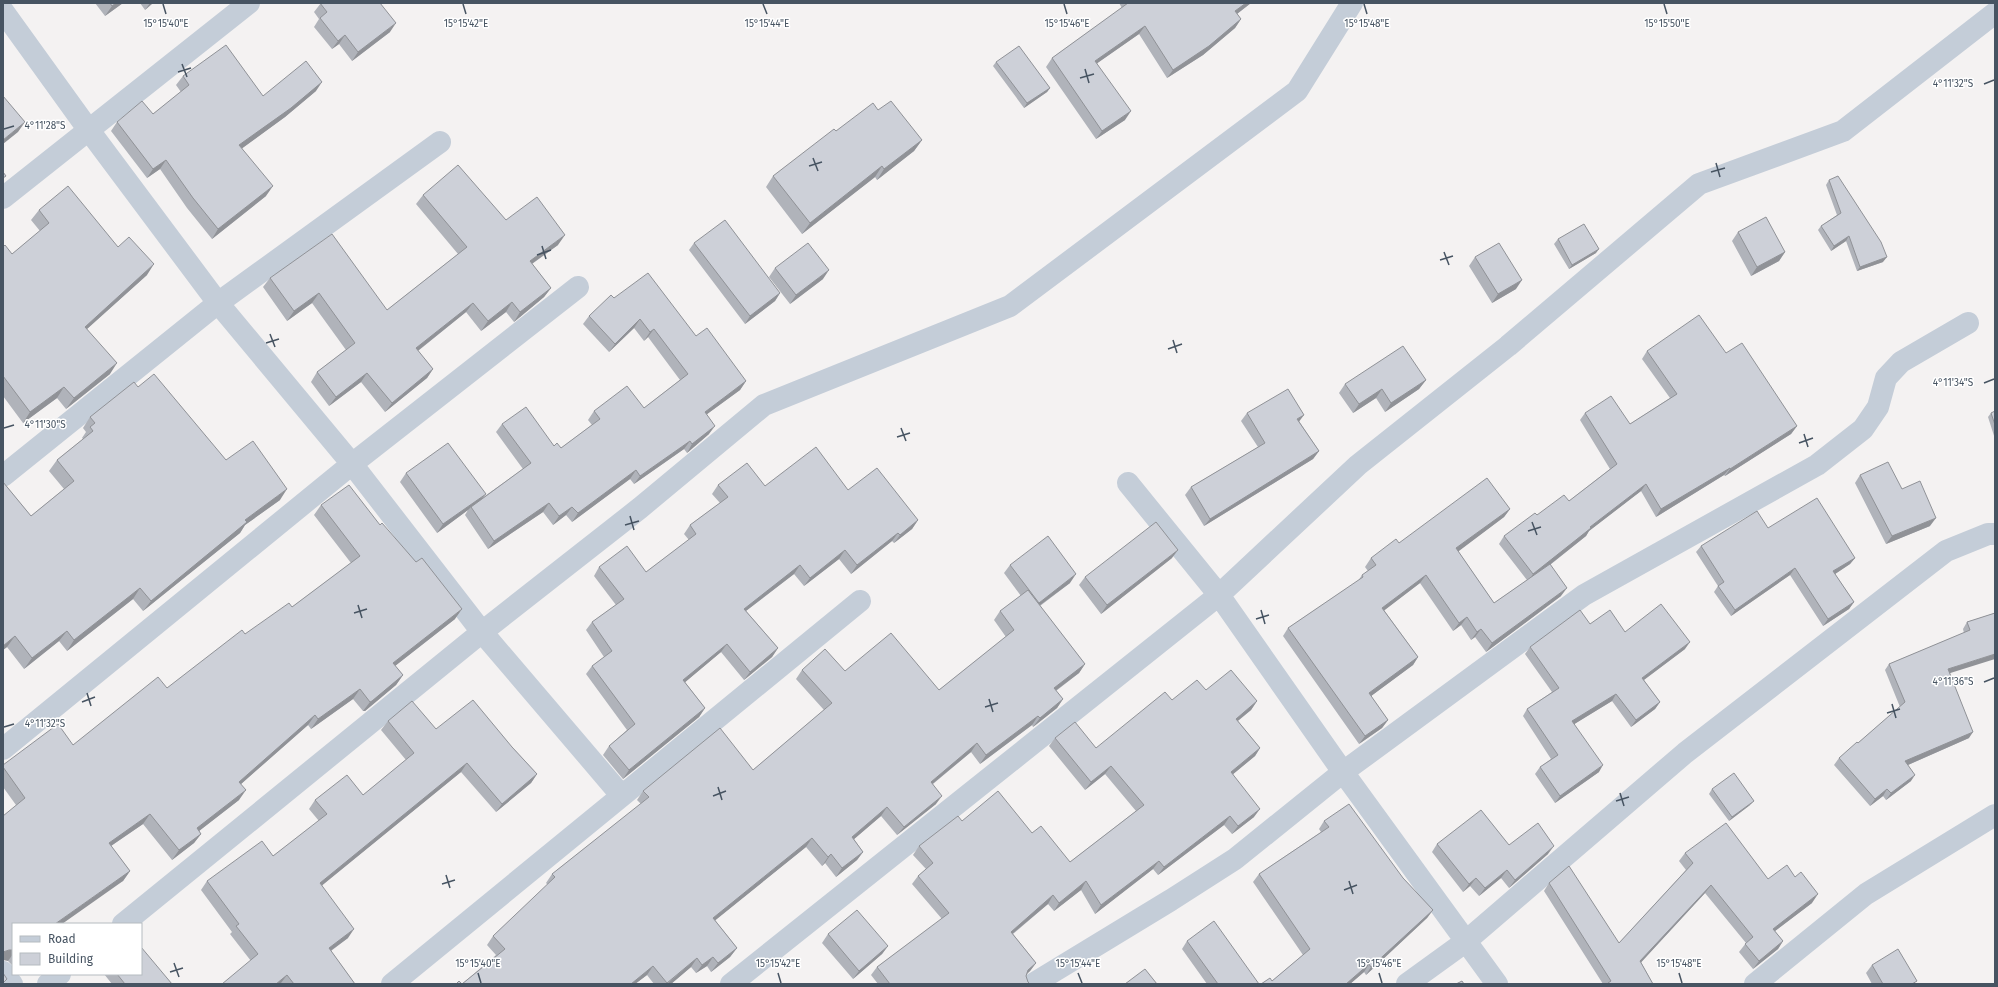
<svg xmlns="http://www.w3.org/2000/svg" width="1998" height="987" font-family="'Fira Sans',sans-serif">
<style>
.lines{fill:none;stroke-linecap:round;stroke-linejoin:round}
.minor{stroke:#c4cdd8;stroke-width:22}
.wall{fill:#b0b3ba}
.shaded-wall{fill:#909297}
.building{fill:#cdd0d8;stroke:#909297}
.ticks{fill:none;stroke:#475462;stroke-width:1.5}
.ticks-label{font-size:10px;text-anchor:middle;fill:#475462;stroke:#fff;stroke-width:3;stroke-linejoin:round;paint-order:stroke}
</style>
<rect width="100%" height="100%" fill="#f4f2f2"/>
<g class="lines">
<path class="minor" d="M3,11L88,129L218,303L352,464L482,632L621,795
M3,198L249,3
M3,476L218,303L440,142
M1128,483L1219,595L1343,772L1497,984
M3,749L352,464L578,287
M123,924L482,632L640,508L764,405L1010,306L1297,91L1352,3
M3,972L12,984
M48,984L60,974
M392,984L860,601
M731,984L1219,595L1358,465L1508,346L1699,184L1843,131L1995,13
M1033,984L1171,900L1235,859L1343,772L1584,595L1817,465L1863,429L1878,407L1886,378L1901,362L1968,323
M1407,984L1465,942L1685,753L1946,551L1988,534H1995
M1755,984L1866,894L1995,815"/>
</g>
<path class="wall" d="M95,3H123L105,16Z
M140,3H153L145,10Z
M321,3L390,32L352,61L339,44L332,49L314,27L319,19L314,12Z
M1119,3H1251L1237,14L1241,19L1235,28L1203,55L1167,78L1139,34L1097,63L1125,120L1096,139L1046,67L1052,58L1122,8Z
M996,62L1050,88L1047,92L1024,108L993,66Z
M183,76L263,96L316,91L285,117L242,148L266,196L212,239L187,208L160,169L147,178L111,131L117,122L153,114L181,92L176,85Z
M878,110L922,140L914,151L877,180L875,177L802,234L766,187L773,176L836,131Z
M1829,180L1883,262L1857,271L1846,241L1831,251L1818,230L1821,226L1837,215L1826,185Z
M423,195L506,220L558,245L532,264L551,288L544,297L514,322L506,312L481,331L466,312L418,351L433,369L427,378L385,412L361,382L329,406L311,382L317,372L346,350L312,303L287,321L263,287L270,278L387,310L458,254L416,204Z
M39,210L118,247L147,275L87,329L110,374L66,409L57,398L23,423L3,396V247L12,254L40,231L31,220Z
M1738,232L1785,252L1779,261L1751,276L1732,241Z
M1558,239L1596,253L1569,269L1554,244Z
M694,243L780,293L775,301L745,324L689,250Z
M1475,257L1516,289L1492,303L1469,266Z
M775,268L823,279L790,304L769,277Z
M614,298L696,336L746,381L740,390L707,414L709,434L687,453L684,449L634,484L630,479L572,522L566,515L553,525L543,512L488,549L465,515L468,510L437,533L400,482L406,473L482,498L523,469L496,432L502,424L561,448L592,425L588,420L594,411L644,408L680,380L648,337L644,341L634,328L609,352L583,324L589,316Z
M1647,351L1726,353L1797,426L1791,434L1725,476L1724,475L1656,517L1641,491L1589,531L1586,536L1550,565L1561,596L1486,652L1475,637L1471,640L1461,625L1453,631L1420,583L1384,610L1418,657L1413,665L1371,696L1388,720L1382,728L1359,744L1283,636L1288,628L1358,581L1362,575L1368,571L1365,567L1371,558L1399,543L1510,509L1504,517L1458,551L1494,603L1527,580L1499,544L1504,536L1537,515L1569,501L1610,469L1580,420L1585,413L1630,424L1670,398L1642,359Z
M1426,380L1419,389L1385,412L1376,398L1353,413L1339,393L1345,384Z
M138,387L226,460L280,500L245,525L240,533L143,611L133,599L67,651L59,641L24,669L7,647L3,650V482L31,516L64,489L49,471L57,460L83,439L82,438L86,432L83,428L90,417Z
M1995,411V439L1988,417L1991,413Z
M1247,413L1299,421L1319,451L1313,459L1204,526L1185,495L1191,487L1258,447L1241,421Z
M1860,475L1902,489L1930,526L1886,544L1855,483Z
M718,485L765,486L848,490L918,520L912,529L894,543L892,541L851,574L839,559L804,586L794,574L746,611L778,648L772,657L744,680L721,652L685,682L705,708L699,717L623,779L603,755L609,746L627,730L586,674L592,666L604,657L586,630L592,622L616,605L594,576L599,567L646,572L689,540L684,534L690,525L720,503L712,494Z
M321,505L380,525L455,619L395,666L403,675L396,685L365,711H363L353,699L311,729L308,725L241,784L239,800L199,831L201,834L194,843L172,860L143,824L111,846L130,871L123,881L13,924V966L8,961L16,805L3,787V765L73,745L167,688L245,634L292,607L351,563L314,515Z
M1768,528L1855,558L1850,564L1835,574L1854,602L1849,609L1823,626L1790,575L1731,616L1714,592L1718,586L1696,552L1701,546Z
M1172,558L1101,614L1079,585L1085,577Z
M1010,565L1070,583L1040,606L1085,664L1079,673L1056,691L1063,699L1057,708L1033,727L1032,725L980,764L971,752L933,784L936,804L897,835L881,816L854,839L863,852L857,860L836,877L825,863L822,866L806,847L715,920L737,948L730,957L711,972L707,966L696,973L691,967L671,984H654L647,975L635,984H462L496,955L487,945L493,936L548,885L546,883L552,874L641,804L637,800L643,791L753,770L824,710L796,679L802,670L845,671L939,690L1006,637L994,620L1000,611L1021,596L1004,573Z
M1995,613L1950,673L1969,738L1908,765L1911,781L1886,800L1883,796L1870,806L1834,765L1839,758L1858,743L1900,707L1885,670L1889,664L1964,633L1963,629L1967,622Z
M1590,624L1625,632L1685,649L1644,680L1660,702L1655,709L1631,727L1612,701L1574,724L1599,772L1555,803L1535,774L1540,767L1551,759L1523,716L1527,709L1552,692L1525,654L1530,647Z
M1206,690L1257,701L1251,710L1238,721L1260,748L1255,756L1233,774L1254,817L1232,834L1224,825L1158,875L1153,869L1095,914L1081,890L1054,911L1048,904L1013,934L1036,963L1030,971L1027,974L1026,976L1028,982L1030,984H878L871,975L877,967L942,919L912,884L918,876L926,869L913,855L919,846L962,821L1032,833L1070,862L1136,811L1105,774L1085,790L1049,746L1055,738L1096,748L1172,700Z
M388,721L436,729L512,747L537,774L531,783L496,812L461,772L322,885L348,938L331,951L355,984H282L251,961L230,934L232,932L201,890L207,881L273,856L319,821L309,809L315,800L363,795L406,760L381,730Z
M1712,789L1750,805L1729,821L1709,794Z
M1324,821L1403,878L1433,910L1427,918L1366,975L1364,972L1350,984H1261L1272,981L1303,955L1253,882L1259,874L1321,832L1319,829Z
M1437,844L1509,845L1548,854L1509,888L1501,878L1479,896L1470,886L1463,892L1432,852Z
M1685,853L1768,879L1812,903L1775,931L1783,941L1778,949L1753,969L1739,952L1746,943L1705,893L1641,962L1653,984H1603L1544,891L1549,883L1619,943L1686,870L1679,861Z
M828,934L888,946L882,954L853,979L822,943Z
M1187,941L1259,984H1207L1182,949Z
M1872,965L1915,984H1872L1866,973Z
M104,974H141L172,984H112Z"/>
<path class="shaded-wall" d="M116,3H123L105,16L112,6Z
M150,3H153L145,10Z
M1246,3H1251L1229,20L1235,11Z
M1241,19L1235,28L1203,55L1167,78L1173,70Z
M396,23L390,32L352,61L358,52Z
M1145,26L1139,34L1089,69L1095,61Z
M345,35L339,44L332,49L338,41Z
M322,82L316,91L285,117L233,155L239,145Z
M1050,88L1047,92L1024,108L1027,103Z
M1131,111L1125,120L1096,139L1102,131Z
M25,122L18,132L3,144V140Z
M922,140L914,151L877,180L884,169Z
M166,160L160,169L147,178L153,169Z
M882,166L875,177L802,234L810,223Z
M273,186L266,196L212,239L218,229Z
M565,235L558,245L523,270L530,261Z
M1849,236L1846,241L1831,251L1834,246Z
M1599,249L1596,253L1569,269L1572,265Z
M1785,252L1779,261L1751,276L1757,267Z
M1887,257L1883,262L1857,271L1860,267Z
M154,264L147,275L78,337L85,327Z
M829,270L823,279L790,304L796,295Z
M1522,280L1516,289L1492,303L1498,294Z
M551,288L544,297L514,322L520,312Z
M319,293L312,303L287,321L294,311Z
M780,293L775,301L745,324L750,316Z
M512,302L506,312L481,331L488,321Z
M473,303L466,312L410,357L416,348Z
M640,319L634,328L609,352L615,344Z
M654,329L648,337L644,341L650,332Z
M117,363L110,374L66,409L74,398Z
M433,369L427,378L385,412L392,403Z
M367,373L361,382L329,406L336,397Z
M1426,380L1419,389L1385,412L1391,403Z
M746,381L740,390L699,420L705,412Z
M64,387L57,398L23,423L30,412Z
M1382,389L1376,398L1353,413L1359,404Z
M1304,415L1298,423L1297,419Z
M715,426L709,434L687,453L692,444Z
M1797,426L1791,434L1725,476L1730,469Z
M690,441L684,449L634,484L640,476Z
M1319,451L1313,459L1204,526L1210,519Z
M1730,468L1724,475L1656,517L1661,509Z
M636,470L630,479L572,522L578,513Z
M1646,484L1641,491L1589,531L1586,536L1528,582L1533,574L1590,527Z
M287,489L280,500L245,525L240,533L143,611L151,601L245,520Z
M486,494L479,502L471,507L468,510L437,533L443,524Z
M549,503L543,512L488,549L494,541Z
M572,507L566,515L553,525L559,516Z
M1510,509L1504,517L1451,557L1456,548Z
M1936,518L1930,526L1886,544L1892,536Z
M918,520L912,529L894,543L900,535Z
M898,533L892,541L851,574L857,565Z
M845,550L839,559L804,586L810,578Z
M1178,550L1172,558L1101,614L1107,605Z
M1855,558L1850,564L1829,578L1833,571Z
M800,565L794,574L738,617L744,609Z
M1795,568L1790,575L1731,616L1735,610Z
M1076,574L1070,583L1032,611L1039,603Z
M1426,575L1420,583L1377,616L1382,608Z
M140,588L133,599L67,651L74,640Z
M1567,588L1561,596L1486,652L1492,643Z
M1854,602L1849,609L1823,626L1828,619Z
M462,609L455,619L386,673L393,663Z
M1467,617L1461,625L1453,631L1459,623Z
M1481,629L1475,637L1471,640L1477,632Z
M67,631L59,641L24,669L32,658Z
M15,636L7,647L3,650V646Z
M1690,642L1685,649L1637,685L1642,678Z
M727,644L721,652L677,689L683,680Z
M778,648L772,657L744,680L750,672Z
M1995,654V659L1944,675L1948,669Z
M1418,657L1413,665L1363,702L1369,693Z
M1085,664L1079,673L1047,697L1054,688Z
M403,675L396,685L365,711H363L370,702Z
M360,689L353,699L311,729L318,719Z
M1616,694L1612,701L1568,728L1572,721Z
M1063,699L1057,708L1033,727L1040,718Z
M1257,701L1251,710L1230,727L1236,719Z
M1660,702L1655,709L1631,727L1636,720Z
M705,708L699,717L623,779L629,770Z
M315,715L308,725L232,792L239,782Z
M1038,716L1032,725L980,764L986,755Z
M1388,720L1382,728L1359,744L1365,736Z
M1973,732L1969,738L1901,768L1905,761Z
M977,743L971,752L925,790L931,782Z
M1260,748L1255,756L1226,780L1231,772Z
M467,763L461,772L314,892L320,883Z
M1603,765L1599,772L1555,803L1560,796Z
M1111,766L1105,774L1085,790L1091,782Z
M537,774L531,783L496,812L502,804Z
M1915,775L1911,781L1886,800L1891,793Z
M1887,789L1883,796L1870,806L1875,799Z
M246,790L239,800L190,838L197,828Z
M942,796L936,804L897,835L904,827Z
M1754,801L1750,805L1729,821L1732,817Z
M887,807L881,816L846,846L852,837Z
M1260,809L1254,817L1232,834L1238,826Z
M150,814L143,824L102,852L109,843Z
M1230,816L1224,825L1158,875L1164,867Z
M201,834L194,843L172,860L179,850Z
M812,838L806,847L707,927L713,918Z
M1554,846L1548,854L1509,888L1515,880Z
M863,852L857,860L836,877L842,868Z
M831,854L825,863L822,866L828,857Z
M1159,861L1153,869L1095,914L1101,905Z
M1507,870L1501,878L1479,896L1485,888Z
M130,871L123,881L62,924H55Z
M1476,878L1470,886L1463,892L1469,884Z
M1086,881L1081,890L1054,911L1059,903Z
M1711,885L1705,893L1635,969L1640,961Z
M1818,894L1812,903L1767,937L1773,929Z
M1053,895L1048,904L1005,940L1011,932Z
M1433,910L1427,918L1366,975L1371,967Z
M354,929L348,938L322,957L329,948Z
M1783,941L1778,949L1753,969L1759,961Z
M888,946L882,954L853,979L859,971Z
M737,948L730,957L711,972L718,963Z
M9,950H13V954L8,961L3,960V952Z
M713,957L707,966L696,973L702,965Z
M697,958L691,967L671,984H667Z
M1036,963L1030,971L1022,978L1028,970Z
M1369,964L1364,972L1350,984H1346Z
M653,966L647,975L635,984H631Z
M287,975L281,983L276,984Z"/>
<path class="building" d="M110,3H116L112,6Z
M320,3H380L396,23L358,52L345,35L338,41L320,18L327,12Z
M1128,3H1246L1235,11L1241,19L1209,46L1173,70L1145,26L1095,61L1131,111L1102,131L1052,58Z
M226,45L263,96L306,61L322,82L291,108L239,145L273,186L218,229L193,198L166,160L153,169L117,122L142,101L153,114L189,85L183,76Z
M1019,46L1050,88L1027,103L996,62Z
M3,96L25,122L3,140Z
M891,101L922,140L884,169L882,166L810,223L773,176L834,129L836,131L873,103L878,110Z
M458,165L506,220L537,197L565,235L530,261L551,288L520,312L512,302L488,321L473,303L416,348L433,369L392,403L367,373L336,397L317,372L355,343L319,293L294,311L270,278L332,234L387,310L467,247L423,195Z
M3,172L6,176L3,178Z
M1838,176L1881,242L1887,257L1860,267L1849,236L1834,246L1821,226L1841,213L1829,180Z
M68,186L118,247L129,237L154,264L85,327L117,363L74,398L64,387L30,412L3,376V247L5,245L12,254L49,223L39,210Z
M1766,217L1785,252L1757,267L1738,232Z
M725,220L780,293L750,316L694,243Z
M1584,224L1599,249L1572,265L1558,239Z
M808,243L829,270L796,295L775,268Z
M1499,243L1522,280L1498,294L1475,257Z
M648,273L696,336L707,328L746,381L705,412L715,426L692,444L690,441L640,476L636,470L578,513L572,507L559,516L549,503L494,541L471,507L531,463L502,424L526,407L554,446L557,443L561,448L600,419L594,411L627,386L644,408L688,374L654,329L650,332L640,319L615,344L589,316L611,295L614,298Z
M1699,315L1726,353L1742,343L1797,426L1730,469V468L1661,509L1646,484L1590,527L1591,528L1533,574L1504,536L1535,513L1537,515L1564,495L1569,501L1617,464L1585,413L1611,396L1630,424L1677,394L1647,351Z
M1403,346L1426,380L1391,403L1382,389L1359,404L1345,384Z
M154,374L226,460L253,441L287,489L245,520L247,522L151,601L140,588L74,640L67,631L32,658L15,636L3,646V482L31,516L74,481L57,460L93,431L90,427L95,423L90,417L134,382L138,387Z
M1288,389L1304,415L1297,419L1319,451L1210,519L1191,487L1265,443L1247,413Z
M1995,411V425L1991,413Z
M448,443L486,494L443,524L406,473Z
M816,447L848,490L877,468L918,520L900,535L898,533L857,565L845,550L810,578L800,565L744,609L778,648L750,672L727,644L683,680L705,708L629,770L609,746L635,724L592,666L612,651L592,622L624,599L599,567L627,546L646,572L696,534L690,525L728,497L718,485L747,463L765,486Z
M1888,462L1902,489L1920,481L1936,518L1892,536L1860,475Z
M1487,478L1510,509L1456,548L1494,603L1550,564L1567,588L1492,643L1481,629L1477,632L1467,617L1459,623L1426,575L1382,608L1418,657L1369,693L1388,720L1365,736L1288,628L1363,577L1362,575L1376,565L1371,558L1396,539L1399,543Z
M349,485L380,525L382,523L416,562L422,558L462,609L393,663L403,675L372,701L370,702L360,689L318,719L315,715L239,782L246,790L197,828L201,834L179,850L150,814L109,843L130,871L55,924H13V950H9L3,952V816L25,798L3,767V765L58,724L73,745L158,677L167,688L242,630L245,634L289,603L292,607L360,556L321,505Z
M1817,498L1855,558L1833,571L1854,602L1828,619L1795,568L1735,610L1718,586L1724,582L1701,546L1757,511L1768,528Z
M1156,522L1178,550L1107,605L1085,577Z
M1048,536L1076,574L1039,603L1010,565Z
M1028,590L1085,664L1054,688L1063,699L1040,718L1038,716L986,755L977,743L931,782L942,796L904,827L887,807L852,837L863,852L842,868L831,854L828,857L812,838L713,918L737,948L718,963L713,957L702,965L697,958L667,983L653,966L631,984H462L505,949L493,936L555,877L552,874L649,797L643,791L720,728L753,770L832,703L802,670L825,649L845,671L891,633L939,690L1014,630L1000,611Z
M1661,604L1690,642L1642,678L1660,702L1636,720L1616,694L1572,721L1603,765L1560,796L1540,767L1558,755L1527,709L1559,688L1530,647L1580,610L1590,624L1610,610L1625,632Z
M1995,613V654L1948,669L1973,732L1905,761L1915,775L1891,793L1887,789L1875,799L1839,758L1857,742L1858,743L1905,702L1889,664L1970,630L1967,622Z
M1231,670L1257,701L1236,719L1260,748L1231,772L1260,809L1238,826L1230,816L1164,867L1159,861L1101,905L1086,881L1059,903L1053,895L1011,932L1036,963L1028,970L1026,976L1028,982L1030,984H890L877,967L949,913L918,876L933,863L919,846L958,816L962,821L998,791L1032,833L1041,826L1070,862L1144,805L1111,766L1091,782L1055,738L1075,722L1096,748L1165,692L1172,700L1197,680L1206,690Z
M473,700L512,747L537,774L502,804L467,763L320,883L354,929L329,948L355,984H294L287,975L276,984H222L258,954L236,926L239,924L207,881L262,841L273,856L327,814L315,800L347,775L363,795L414,753L388,721L412,701L436,729Z
M1734,773L1754,801L1732,817L1712,789Z
M1349,804L1403,878L1433,910L1371,967L1369,964L1346,984H1261L1270,978L1272,981L1310,949L1259,874L1329,827L1324,821Z
M1481,810L1509,845L1538,823L1554,846L1515,880L1507,870L1485,888L1476,878L1469,884L1437,844Z
M1726,823L1768,879L1787,865L1795,877L1801,872L1818,894L1773,929L1783,941L1759,961L1745,944L1753,937L1711,885L1640,961L1653,984H1609L1608,983L1611,981L1549,883L1569,866L1619,943L1693,863L1685,853Z
M857,910L888,946L859,971L828,934Z
M1214,921L1259,984H1218L1187,941Z
M141,947L172,984H125L117,974H141Z
M1898,949L1917,981L1912,984H1883L1872,965Z
M1145,969L1157,984H1125Z
M3,973L7,979L3,983Z
M459,981L462,984H456Z
M1462,981L1464,984H1456Z"/>
<path class="ticks" d="M163,4L166,14M463,4L466,14M763,4L767,14M1064,4L1067,14M1364,4L1367,14M1664,4L1667,14M182,64L187,77M1085,69L1089,83M178,72L191,68M1080,78L1094,74M1984,84L1994,80M4,129L14,126M813,158L818,171M1716,163L1720,177M809,166L822,162M1711,172L1725,168M542,246L546,259M1444,252L1449,265M537,255L551,250M1440,260L1453,256M270,334L275,347M1173,340L1177,353M266,343L279,339M1168,349L1182,344M1984,383L1994,379M4,428L14,425M901,428L906,441M1804,434L1808,447M897,437L910,433M1799,443L1813,438M630,516L634,530M1532,522L1537,535M625,525L639,521M1528,531L1541,527M358,605L362,618M1261,610L1265,624M354,613L367,609M1256,619L1269,615M1984,682L1994,678M87,693L91,706M989,699L993,712M82,702L95,697M1892,704L1896,718M985,707L998,703M1887,713L1900,709M4,727L14,724M718,787L722,800M1620,793L1624,806M713,796L726,791M1616,801L1629,797M446,875L450,888M1349,881L1353,894M442,884L455,880M1344,890L1357,885M174,963L179,977M170,972L183,968M478,973L481,983M778,973L781,983M1078,973L1082,983M1379,973L1382,983M1679,973L1682,983"/>
<g class="ticks-label">
<text x="166" y="27">15°15'40"E</text>
<text x="466" y="27">15°15'42"E</text>
<text x="767" y="27">15°15'44"E</text>
<text x="1067" y="27">15°15'46"E</text>
<text x="1367" y="27">15°15'48"E</text>
<text x="1667" y="27">15°15'50"E</text>
<text x="1953" y="87">4°11'32"S</text>
<text x="45" y="129">4°11'28"S</text>
<text x="1953" y="386">4°11'34"S</text>
<text x="45" y="428">4°11'30"S</text>
<text x="1953" y="685">4°11'36"S</text>
<text x="45" y="727">4°11'32"S</text>
<text x="478" y="967">15°15'40"E</text>
<text x="778" y="967">15°15'42"E</text>
<text x="1078" y="967">15°15'44"E</text>
<text x="1379" y="967">15°15'46"E</text>
<text x="1679" y="967">15°15'48"E</text>
</g>
<rect width="1998" height="987" fill="none" stroke="#475462" stroke-width="8"/>
<rect x="12" y="923" width="130" height="52" fill="#ffffff" stroke="#b5bbc0"/>
<rect x="20" y="936" width="20" height="6" fill="#c4cdd8" stroke="#b5bbc0"/>
<text x="48" y="943" font-size="12" fill="#475462">Road</text>
<rect x="20" y="953" width="20" height="12" fill="#cdd0d8" stroke="#b5bbc0"/>
<text x="48" y="963" font-size="12" fill="#475462">Building</text>
</svg>
